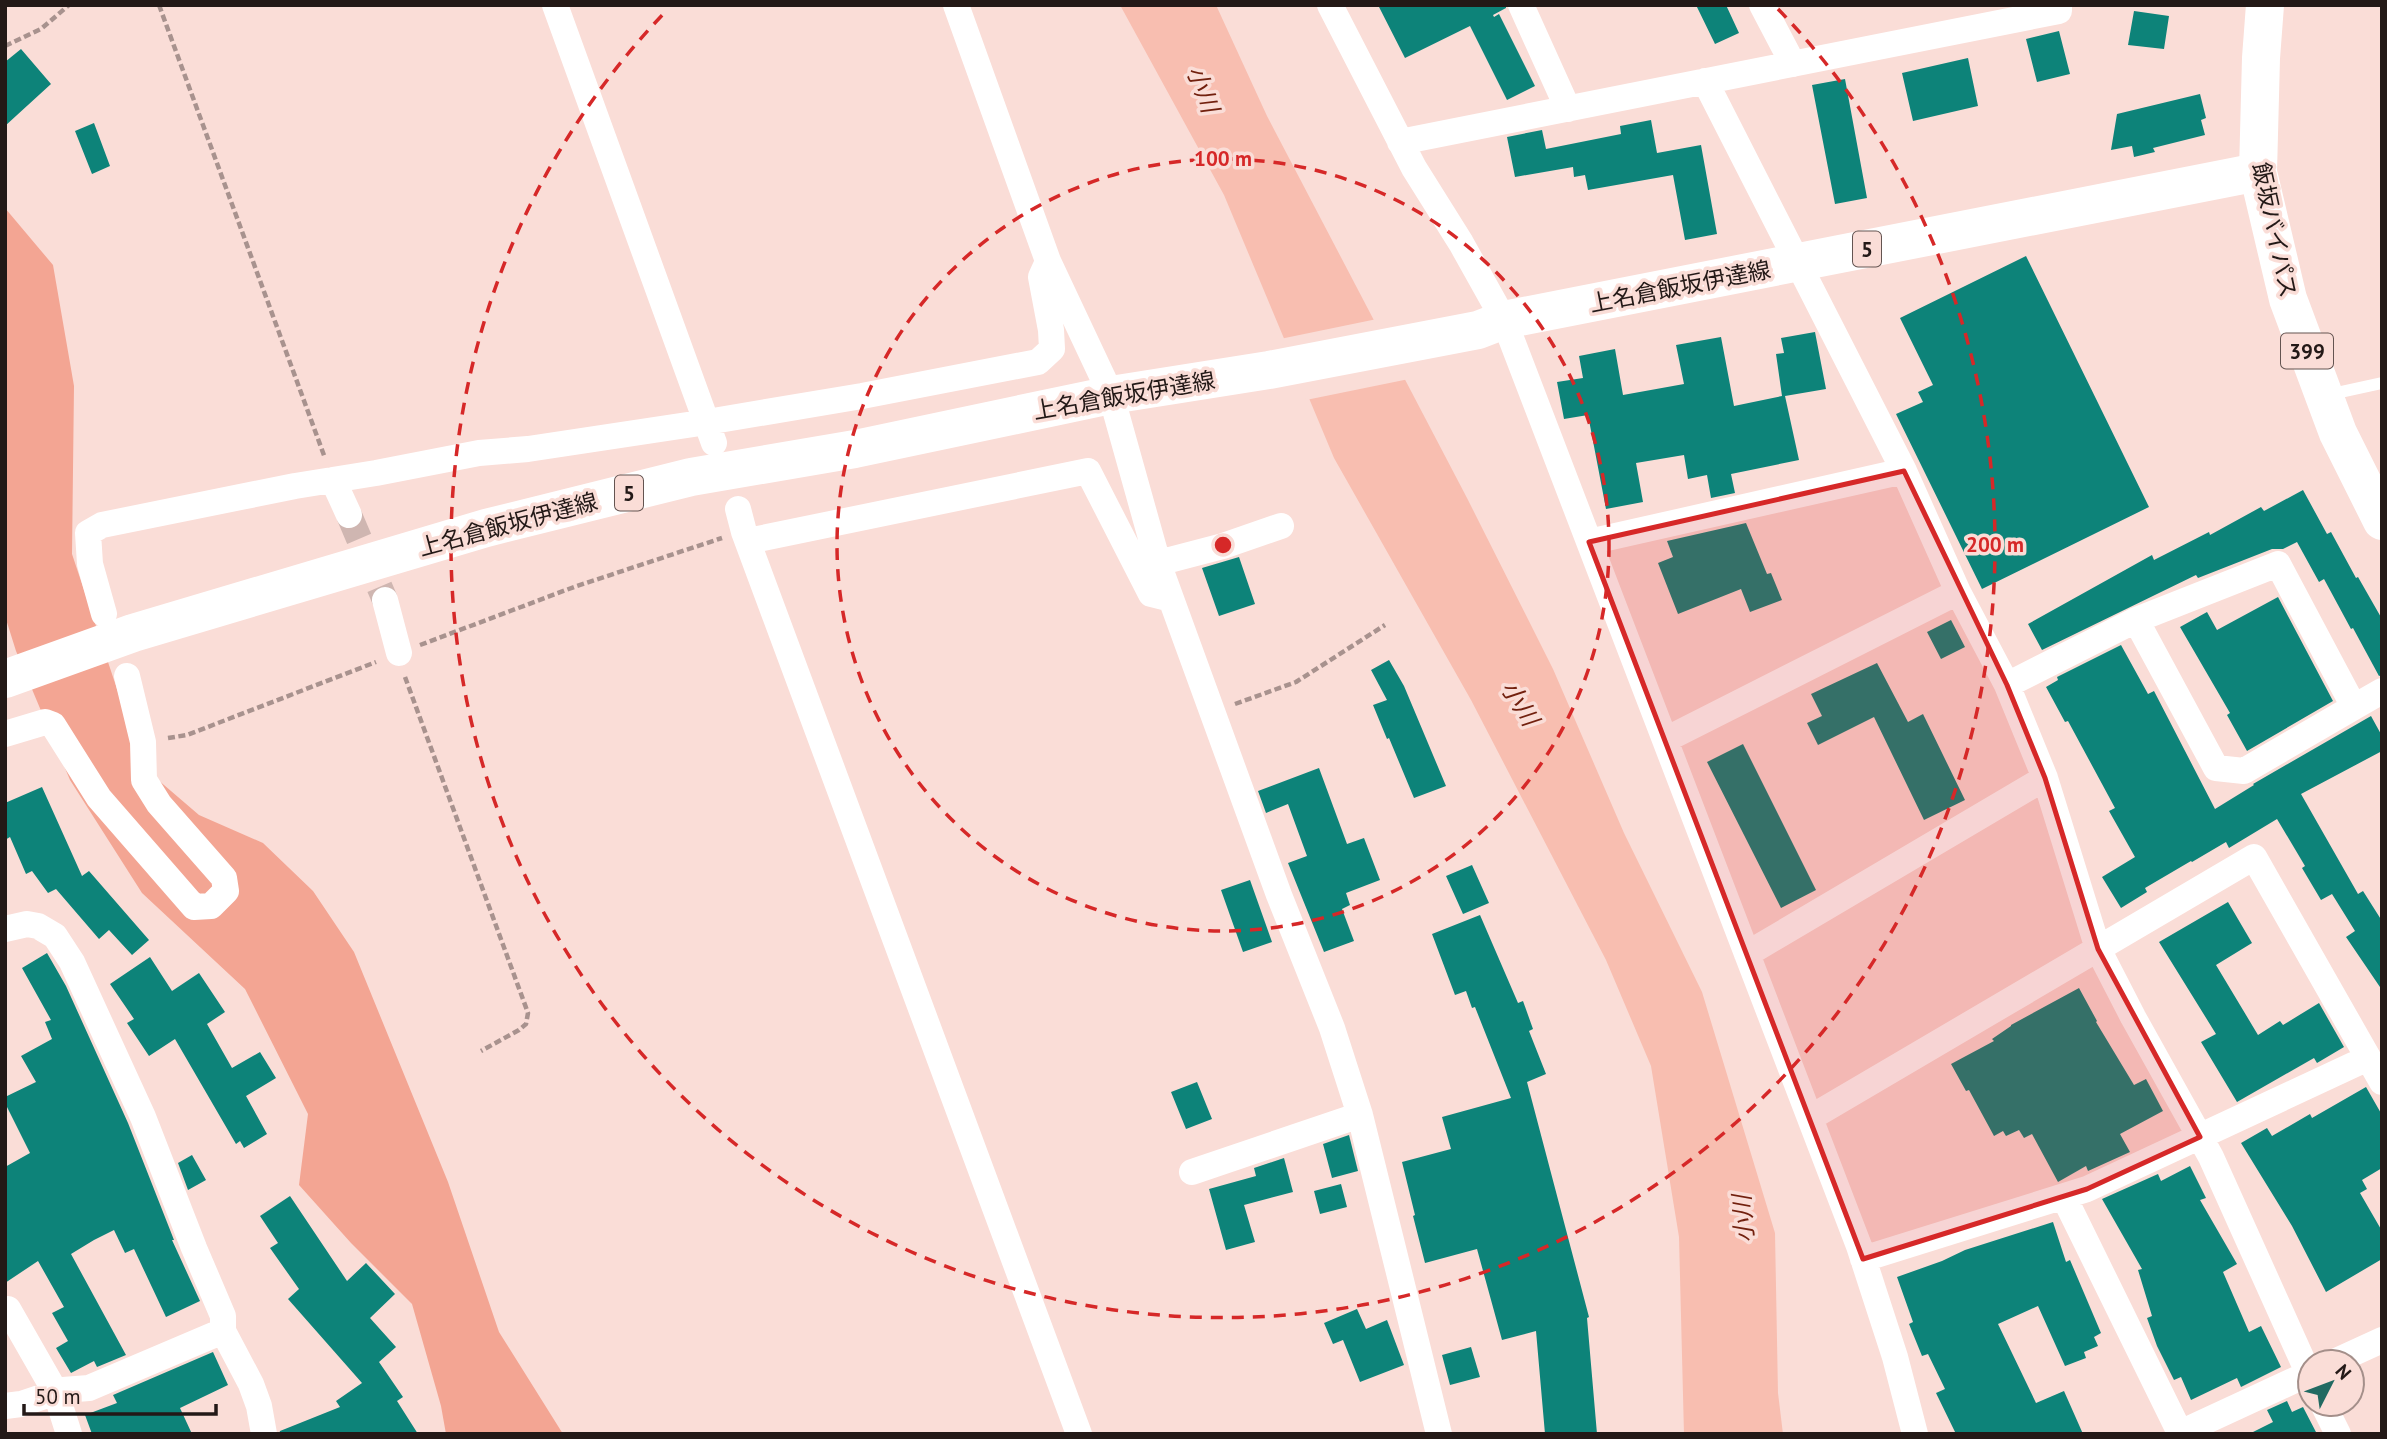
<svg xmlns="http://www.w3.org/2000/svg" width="2387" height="1439" font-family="'PT Sans','Noto Sans JP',sans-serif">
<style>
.green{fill:#f3a593}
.water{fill:#f8beb0}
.pier{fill:#faddd7}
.building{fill:#0d8379}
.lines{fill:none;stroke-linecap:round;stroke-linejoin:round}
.street-tunnel{stroke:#cfb6b1;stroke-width:26;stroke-dasharray:26 13;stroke-linecap:butt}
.path{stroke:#a8928e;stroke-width:4.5;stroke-dasharray:7 3.5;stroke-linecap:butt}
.lane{stroke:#fff;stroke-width:12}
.street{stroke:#fff;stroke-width:26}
.primary{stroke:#fff;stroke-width:38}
.highway{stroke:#fff;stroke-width:38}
.marked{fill:#d62828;fill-opacity:0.2;stroke:#d62828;stroke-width:5;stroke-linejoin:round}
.ring{fill:none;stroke:#d62828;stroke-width:3.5;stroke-dasharray:12 9}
.labels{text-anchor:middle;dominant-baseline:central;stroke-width:7;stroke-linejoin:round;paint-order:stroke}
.shield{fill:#faddd7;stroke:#645451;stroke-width:2}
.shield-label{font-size:21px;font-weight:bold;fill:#231917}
.street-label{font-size:23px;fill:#231917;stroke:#faddd7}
.water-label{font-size:24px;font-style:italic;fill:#72200e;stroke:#faddd7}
.centre{fill:#d62828;stroke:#faddd7;stroke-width:3.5}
.ring-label{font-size:21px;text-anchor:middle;font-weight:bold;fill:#d62828;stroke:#faddd7;stroke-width:7;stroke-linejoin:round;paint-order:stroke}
</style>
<rect width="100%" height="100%" fill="#faddd7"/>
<path class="green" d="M5,208L53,265L74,386L72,554L143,767L199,815L263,843L313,891L354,952L448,1182L499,1332L563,1434H446L441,1406L412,1304L351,1243L299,1185L308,1114L245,989L142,893L70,780L16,651L5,616Z"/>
<path class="water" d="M1120,5H1216L1267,116L1467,498L1553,669L1624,833L1702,992L1775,1233L1778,1393L1783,1434H1684L1679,1237L1651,1066L1606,960L1471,700L1334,458L1224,195Z"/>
<path class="pier" d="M1377,319L1409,379L1306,400L1280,339Z"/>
<path class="building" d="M1378,5H1506V8L1493,15L1494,17L1499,14L1535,86L1507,100L1470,26L1405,58Z
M1696,5H1726L1739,33L1715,44Z
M2134,11L2169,16L2164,49L2128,45Z
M2059,31L2070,74L2037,82L2026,39Z
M21,49L51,84L5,126V62Z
M1968,58L1978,106L1913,121L1902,73Z
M1845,79L1867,198L1835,204L1812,85Z
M2200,94L2206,118L2201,120L2205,135L2153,148L2155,152L2134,157L2132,146L2111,150L2117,114Z
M1651,120L1657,153L1701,145L1717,234L1685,240L1673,175L1588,190L1585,175L1574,177L1573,167L1515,177L1507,137L1542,130L1546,149L1621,134L1620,126Z
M94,123L110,166L92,174L75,131Z
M2026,256L2149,507L1982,589L1896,414L1923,402L1918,392L1933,385L1900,318Z
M1815,332L1826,389L1785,396L1799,460L1731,474L1735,493L1711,498L1707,475L1688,479L1684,455L1636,463L1643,502L1606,509L1588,415L1564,419L1557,382L1583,378L1579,356L1615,349L1623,395L1684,384L1676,345L1721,337L1734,406L1782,396L1776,354L1784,353L1781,338Z
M2303,490L2327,534L2331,532L2356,578L2358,577L2382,619V675L2379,676L2353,628L2351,629L2324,579L2319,582L2297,542L2283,549H2272L2198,578L2196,575L2042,650L2028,624L2152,555L2154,560L2209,532L2210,535L2261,507L2264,511Z
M1746,523L1767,574L1771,573L1782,600L1750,612L1741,589L1678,614L1658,563L1673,557L1667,541Z
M1239,557L1255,604L1219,616L1202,568Z
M2278,597L2333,701L2247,751L2227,715L2230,713L2180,627L2207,612L2217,630Z
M1951,620L1965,647L1941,659L1927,632Z
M2121,645L2148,694L2154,691L2215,809L2254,785L2253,784L2371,716L2382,736V751L2301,794L2358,894L2363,891L2382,921V990L2346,937L2355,931L2332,894L2321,900L2302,868L2305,866L2277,819L2229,848L2226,842L2192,862L2191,861L2145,888L2147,892L2121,908L2102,877L2135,857L2109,811L2115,808L2068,721L2065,722L2046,687L2058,680L2057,677Z
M1389,660L1404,686L1446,786L1414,798L1389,738L1387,739L1373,705L1387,700L1371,670Z
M1877,663L1908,722L1923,714L1965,800L1924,820L1874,717L1818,745L1807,723L1822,716L1811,694Z
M1743,744L1816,890L1781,908L1707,762Z
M1319,768L1347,844L1364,838L1380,880L1346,893L1350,905L1342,909L1354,941L1324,952L1288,863L1307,856L1288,804L1266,813L1258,791Z
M42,787L82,876L89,871L149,940L132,955L109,930L99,939L56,889L48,893L32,871L26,874L10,837L5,840V803Z
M1472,865L1489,903L1463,914L1446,876Z
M1250,880L1272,942L1243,952L1221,890Z
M2228,902L2252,943L2216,965L2258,1035L2280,1021L2283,1025L2319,1003L2344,1047L2317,1063L2314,1058L2237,1102L2201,1042L2216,1034L2159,942Z
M1480,915L1518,1003L1523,1001L1533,1029L1529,1031L1546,1074L1527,1082L1589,1317L1587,1318L1597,1434H1545L1536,1331L1502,1340L1477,1249L1425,1263L1413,1216L1415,1215L1402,1162L1451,1149L1442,1117L1511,1098L1475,1007L1472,1008L1466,991L1455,995L1432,934Z
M47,953L66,986L128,1123L174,1240H172L200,1301L166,1317L134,1249L125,1253L114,1230L94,1240L71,1254L126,1355L97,1367L94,1361L71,1373L56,1348L68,1341L52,1313L64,1307L38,1261L5,1283V1167L30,1153L5,1103V1097L36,1082L21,1056L52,1039L45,1022L51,1020L22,968Z
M150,957L172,991L199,973L225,1012L207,1024L232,1068L260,1052L276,1078L246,1096L267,1134L244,1148L240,1141L236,1144L175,1039L149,1056L127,1023L134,1019L110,984Z
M2079,988L2097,1021L2096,1022L2134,1085L2146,1079L2163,1111L2120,1134L2130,1152L2088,1171L2086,1166L2058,1182L2032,1134L2024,1138L2019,1130L2006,1136L2003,1131L1994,1136L1969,1090L1966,1091L1951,1064L1994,1041L1992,1039L2011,1026V1025Z
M1197,1082L1212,1119L1186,1129L1171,1092Z
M2366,1087L2382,1115V1168L2362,1180L2367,1189L2360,1193L2382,1231V1259L2326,1292L2292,1226L2241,1143L2267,1128L2272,1136L2310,1114L2312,1118Z
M1349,1135L1358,1171L1332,1178L1323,1144Z
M192,1155L206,1180L188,1190L178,1163Z
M1284,1158L1293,1192L1244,1205L1255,1242L1226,1250L1209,1189L1256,1176L1254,1168Z
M2190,1166L2206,1198L2200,1200L2237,1264L2223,1272L2249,1332L2261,1326L2281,1367L2241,1387L2237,1378L2191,1400L2181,1377L2174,1380L2157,1346L2147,1318L2152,1316L2138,1270L2142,1269L2102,1199L2158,1174L2161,1181Z
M1341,1184L1347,1207L1320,1214L1314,1191Z
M290,1196L347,1281L366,1263L395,1294L370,1318L396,1347L379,1362L403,1397L397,1401L418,1434H279L280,1431L340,1407L336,1401L362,1383L288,1299L299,1289L270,1248L278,1243L260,1216Z
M2053,1222L2066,1262L2070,1260L2101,1333L2094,1337L2098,1346L2084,1352L2086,1358L2065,1366L2038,1306L1998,1324L2036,1403L2064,1391L2083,1434H1956L1936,1393L1945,1389L1928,1354L1922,1356L1909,1324L1913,1322L1897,1277L1942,1261L1965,1250Z
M1357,1309L1366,1329L1387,1320L1404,1365L1360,1382L1343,1340L1333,1344L1324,1323Z
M1471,1347L1480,1377L1450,1385L1442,1355Z
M213,1352L228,1385L180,1408L192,1434H92L85,1415L117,1403L113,1395Z
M2287,1401L2292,1412L2303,1407L2317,1434H2249L2273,1422L2267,1410Z"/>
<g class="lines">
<path class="street-tunnel" d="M349,515L385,600"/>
<path class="path" d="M159,5L325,458
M5,46L41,29L69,5
M420,645L574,587L722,538
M405,677L528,1013L526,1024L519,1030L481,1051
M1235,704L1296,682L1385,625
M168,738L187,735L376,662"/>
<path class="lane" d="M2327,395L2382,383"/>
<path class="street" d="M555,5L714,443
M956,5L1048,261L1111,395L1158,563L1279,895L1332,1028L1360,1115L1439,1434
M1330,5L1414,168L1461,243L1504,320L1859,1246L1895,1357L1915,1434
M1521,5L1568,109
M1762,5L1793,64
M1705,81L1904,471L1958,592L2007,685L2045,778L2098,949L2133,1017L2211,1157L2310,1377
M1400,142L2059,11V5
M333,480L349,515
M738,509L744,532L1079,1434
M748,541L1088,471L1151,594L1171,599
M1589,542L1904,471
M1158,563L1223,546L1281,526
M385,600L399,653
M104,614L90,564L88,533L102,525L295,486L376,473L479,453L528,449L707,422L862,396L1038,362L1052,349L1051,330L1041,277L1046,266
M2007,685L2136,620L2278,564L2354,707L2244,771L2216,768L2136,620
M2354,707L2382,691
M5,734L45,722L53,725L99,798L194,907L211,906L226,891L224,878L159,804L144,780L143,742L127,676
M1665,740L1958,592
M5,929L27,924L38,926L55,936L72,962L143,1117L194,1248L223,1316V1331L89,1388L63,1390L21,1404L5,1406
M1747,954L2045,778
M1810,1118L2254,857L2382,1082
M1192,1172L1360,1115
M2064,1197L2180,1433
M1863,1259L2087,1189L2368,1058
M8,1309L56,1393L69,1434
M223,1331L251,1384L259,1406L264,1434
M2334,1362L2382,1340
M2323,1404L2338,1434
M2178,1434L2310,1373"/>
<path class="primary" d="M5,679L133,633L486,528L691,477L855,449L1111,395L1269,370L1478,330L1504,320L2258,172"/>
<path class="highway" d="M2265,5L2261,58L2258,172L2288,299L2338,433L2382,521"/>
</g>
<path class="marked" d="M1904,471L2007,685L2045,778L2098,949L2200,1137L2087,1189L1863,1259L1589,542Z"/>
<g class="ring">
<circle cx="1223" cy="545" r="386"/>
<path d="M1778 9A772 772 0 1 1 668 9"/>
</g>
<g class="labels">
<g class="shield">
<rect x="1853" y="231.5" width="28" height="35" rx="5"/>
<rect x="2281" y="333.5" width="52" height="35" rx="5"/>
<rect x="615" y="475.5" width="28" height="35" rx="5"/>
</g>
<g class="shield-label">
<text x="1867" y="249">5</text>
<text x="2307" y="351">399</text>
<text x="629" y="493">5</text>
</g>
<g class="street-label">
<text transform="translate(2275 230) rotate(78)">飯坂バイパス</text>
<text transform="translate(1680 286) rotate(-11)">上名倉飯坂伊達線</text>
<text transform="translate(1124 395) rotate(-10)">上名倉飯坂伊達線</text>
<text transform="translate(508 524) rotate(-15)">上名倉飯坂伊達線</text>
</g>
<g class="water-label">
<text transform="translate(1203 89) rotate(69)">小川</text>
<text transform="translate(1520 703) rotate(58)">小川</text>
<text transform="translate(1743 1219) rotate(-94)">小川</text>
</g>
</g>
<circle cx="1223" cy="545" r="10" class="centre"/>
<g class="ring-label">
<text x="1223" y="166">100 m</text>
<text x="1995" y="552">200 m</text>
</g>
<rect width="2387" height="1439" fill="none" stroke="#231917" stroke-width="14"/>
<g transform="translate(2331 1383) rotate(48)"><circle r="33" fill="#faddd7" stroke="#a48f8a" stroke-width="2"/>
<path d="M0-5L12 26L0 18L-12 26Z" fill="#216a62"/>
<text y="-10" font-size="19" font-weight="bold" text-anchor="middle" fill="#231917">N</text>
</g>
<path d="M24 1404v10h192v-10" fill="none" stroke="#231917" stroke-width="3.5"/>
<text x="35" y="1404" font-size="21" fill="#231917" stroke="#faddd7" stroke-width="5" paint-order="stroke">50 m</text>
</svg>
